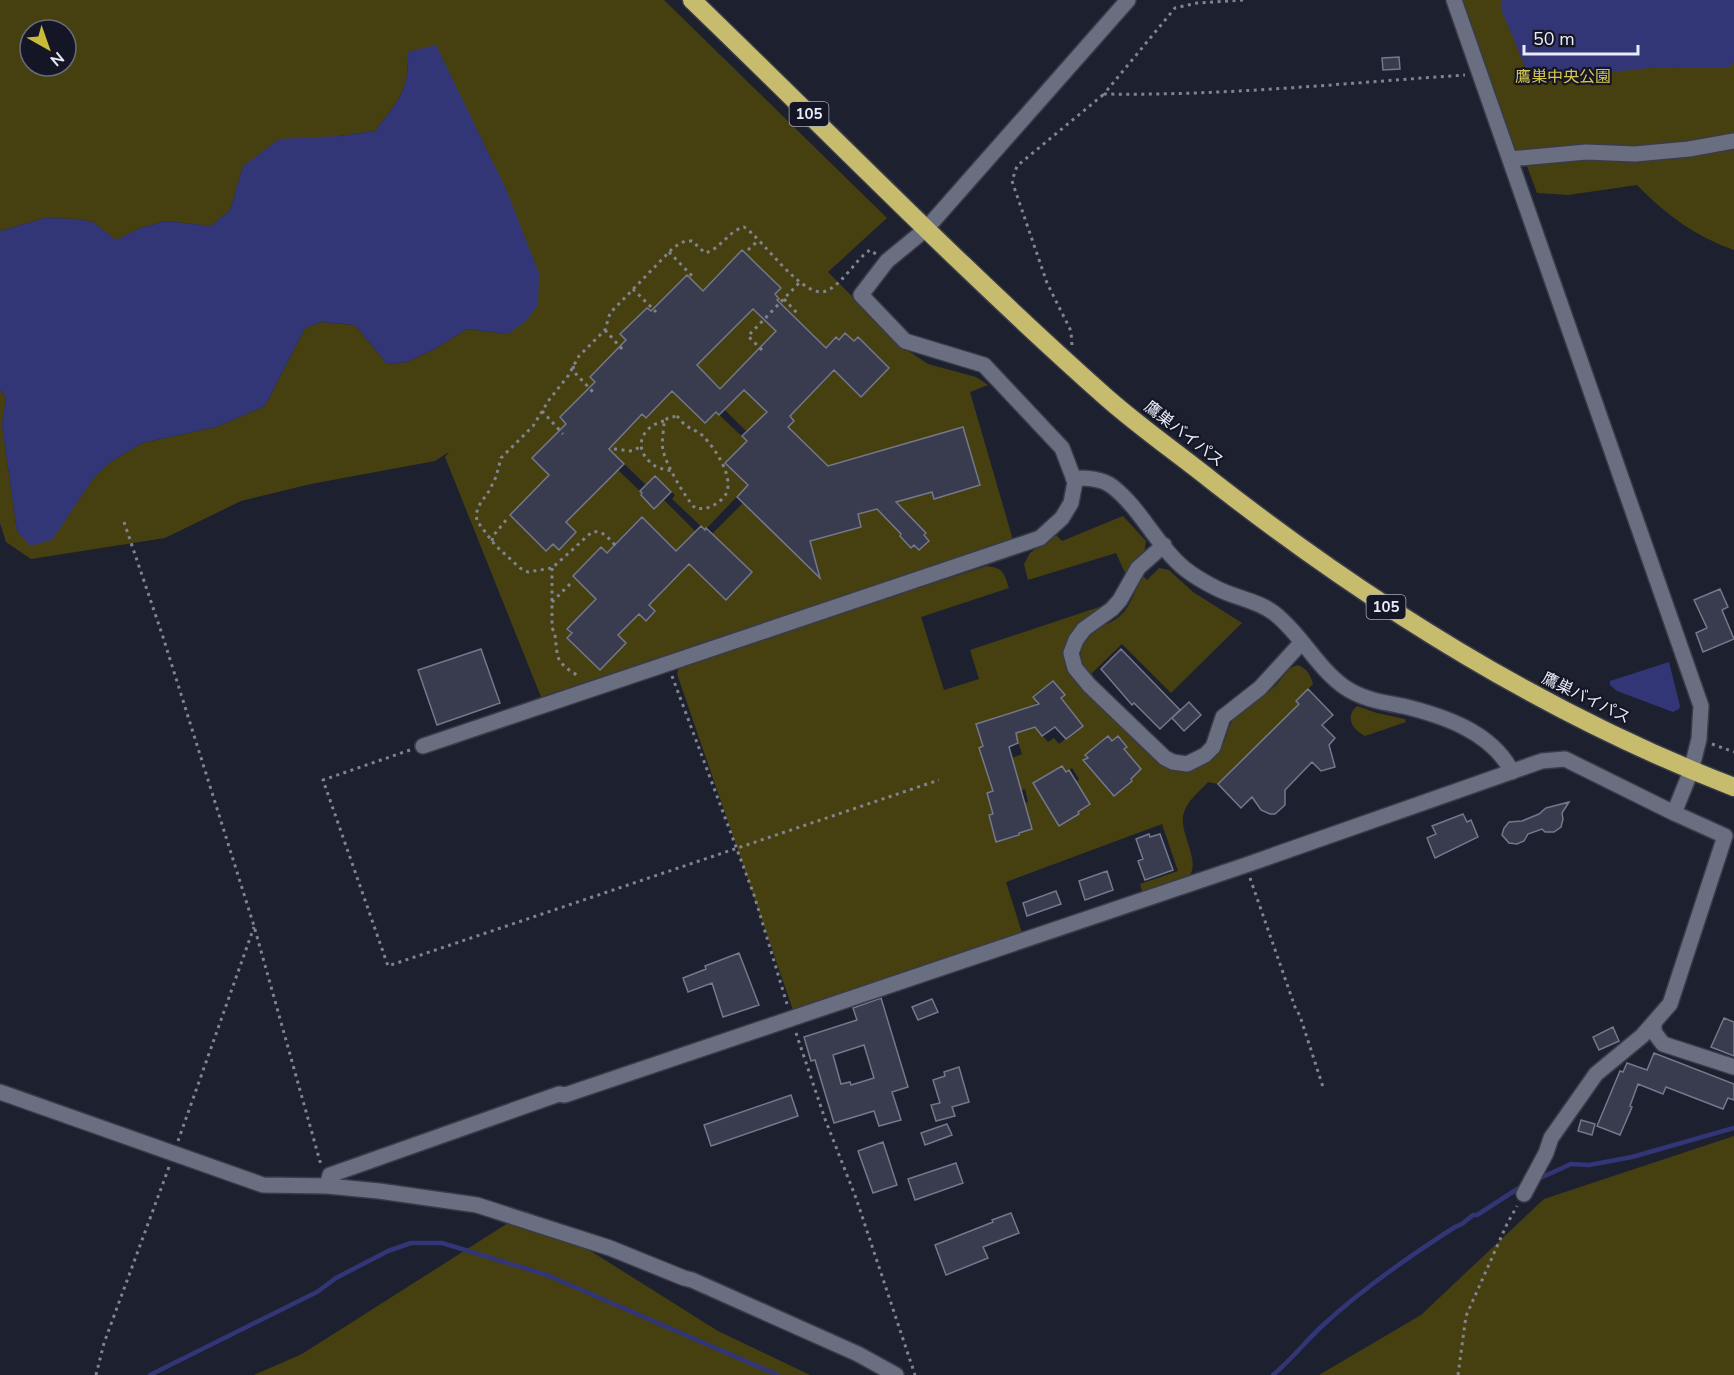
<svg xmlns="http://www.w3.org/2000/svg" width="1734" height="1375" font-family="'Nunito Sans','Noto Sans JP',sans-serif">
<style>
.green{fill:#464010;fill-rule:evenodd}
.water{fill:#323677}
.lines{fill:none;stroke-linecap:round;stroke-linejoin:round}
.stream{stroke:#323677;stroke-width:4.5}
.building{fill:#393c4e;stroke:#74788c;stroke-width:1.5;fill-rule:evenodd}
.minor-casing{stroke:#3a3b48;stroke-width:18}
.highway-casing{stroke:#3a3b48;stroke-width:21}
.path{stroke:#808390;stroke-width:3;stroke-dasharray:3 4.5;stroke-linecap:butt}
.minor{stroke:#6a6e81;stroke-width:15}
.highway{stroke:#c7bc6d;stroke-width:18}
.labels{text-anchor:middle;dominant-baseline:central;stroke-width:4.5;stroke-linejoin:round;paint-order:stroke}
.shield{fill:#141625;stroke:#a9acb8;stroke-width:1.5}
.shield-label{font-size:15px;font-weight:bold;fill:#e9ecf7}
.park-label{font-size:16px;fill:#d7c750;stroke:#141625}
.street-label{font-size:16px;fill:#e9ecf7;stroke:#141625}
</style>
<rect width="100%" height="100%" fill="#1d202f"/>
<path class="green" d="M0,0H664L887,218L828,272L901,346L928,364L976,377L988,385L970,392L1013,540L541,697L445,457L449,452L435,461L311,484L241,501L165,538L31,559L6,542L0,523V390L6,397L2,425L17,531L79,499L95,475L112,461L142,443L216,427L265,406L305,328L321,322L355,325L387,364L408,362L417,357L433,350L467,329L508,334L408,52C409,92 398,101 375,131L339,136L243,166L230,210L211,226L166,221L140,228L116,241L93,222L78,219L45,218L0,231ZM30,30H66V66H30ZM742,251L779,299L761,317L744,300L738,324L697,365L733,401L725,410L747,432L836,338L839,340L845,333L854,341L858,337L861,396L826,362L827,378L790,416L794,421L788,427L828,466L980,485L934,499L932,492L890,504L926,533L924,535L929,541L919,550L914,545L910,547L900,536L901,534L877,509L858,514L861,527L810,541L820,577L743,503L712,534L752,573L726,599L692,561L649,605L655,611L646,620L639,614L630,624L619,613L608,625L626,643L600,670L567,639L572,634L567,629L585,610L591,615L603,605L573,576L601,547L639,590L643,570L616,543L642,517L676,551L705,541L664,500L654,509L641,496L642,493L618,470L574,514H559L576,532L559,549L553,544L546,551L510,515L536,488L554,506L567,493L532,458L597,455L560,418L587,390L627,413L590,376L617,350L656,370L621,334L647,308L675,335L733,297L715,279Z
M1454,0H1734V250C1695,236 1666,215 1637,185L1568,195L1537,193L1524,158L1510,159Z
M672,391L705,423L716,412L747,441L725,463L748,485L705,530L672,499L675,495L655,476L646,485L609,449L642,414L647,418Z
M1123,516L1146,541L1144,553L1125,573L1116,553L1028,580L1024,564L1030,553L1055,534L1062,541Z
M987,566C1004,568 1004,573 1009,588L921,617L944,690L979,679L970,650L1102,606L1104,612C1073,622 1053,645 1073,677C1083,693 1100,706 1114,720C1132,736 1161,774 1187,771C1206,768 1219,755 1226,737C1228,730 1230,722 1236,716C1247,705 1263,697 1275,686C1283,678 1287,667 1298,665C1308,670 1310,674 1313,684L1296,701L1299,704L1218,784L1208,782C1199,792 1186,801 1183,816C1180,835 1203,865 1187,878L1143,894L1140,884L1178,871L1162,824L1006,882L1022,933L794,1013L677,674L680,665ZM1053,681L1064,695L1061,698L1082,726L1059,744L1054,738L1048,742L1031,722L1032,707L1037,702L1033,696ZM1014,712L1020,731L1015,733L1022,754L1012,758L1015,769L1007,772L979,748L983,746L976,724ZM1107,736L1112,741L1118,736L1127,746L1124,749L1141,769L1131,779L1132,781L1099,772L1085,755ZM1062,766L1066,772L1072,768L1079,779L1076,782L1090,804L1078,812L1079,814L1059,826L1044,802L1037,781ZM1015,785L1017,791L1025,789L1028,802L1025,803L1032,829L1019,833V836L996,842L989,815L993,814L987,793Z
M1159,568L1169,570L1193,592L1242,623L1171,693L1122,644L1089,676C1079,659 1074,638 1097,628C1107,624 1115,621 1122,614C1132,604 1135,588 1143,576L1147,580Z
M1357,706L1377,713L1405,719L1406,722L1365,736C1353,730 1344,717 1357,706Z
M1734,1136V1375H1319L1421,1315L1544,1199Z
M527,1211L718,1331L810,1375H254L302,1354Z"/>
<path class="water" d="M1501,0H1734V62L1729,68L1658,67L1531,81L1501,9Z
M436,45L506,189L539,273L538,305L526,321L508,334L467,329L433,350L417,357L408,362L387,364L355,325L321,322L305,328L265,406L216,427L142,443L112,461L95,476L52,540L30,546L17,531L2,425L6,397L0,390V231L45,218L78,219L93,222L116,240L140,228L166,221L211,226L230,210L243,166L279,139L339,136L375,131C398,101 409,92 408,52Z
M1669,662L1680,706L1679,709L1673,712L1617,691L1610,685V681Z"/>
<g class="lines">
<path class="stream" d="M1538,1179L1571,1164L1589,1165L1632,1157L1734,1128
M150,1375L317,1292L336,1278L388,1251L411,1243H442L547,1275L778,1375
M1273,1375C1291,1360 1305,1342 1322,1326C1363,1288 1408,1257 1455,1227L1462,1224L1473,1215H1477L1522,1186"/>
</g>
<path class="building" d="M1399,57L1400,69L1383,70L1382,58Z
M742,250L781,288L775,294L779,299L777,300L826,348L836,337L839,340L845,333L854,341L858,337L889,368L861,397L834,370L790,416L794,421L788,427L828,466L963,427L980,485L934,499L932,492L896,502L926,533L924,535L929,541L919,550L914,545L911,548L900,536L901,534L877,509L858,514L861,527L810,541L820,578L737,497L748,485L725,463L747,441L742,436L767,412L744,390L719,415L716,412L705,423L672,391L646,418L642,414L609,449L624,464L566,522L576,532L559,550L553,544L546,551L510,515L549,475L532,458L566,424L560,417L595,382L590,377L626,340L620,334L647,308L651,311L687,275L703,291ZM753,309L776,331L720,389L697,365Z
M655,476L671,492L654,509L641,495L642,493L640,491Z
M642,517L676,551L701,526L705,530L706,528L752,572L726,600L689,564L649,605L655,611L646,621L639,614L618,635L626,643L600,670L567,638L572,633L567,629L596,599L573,576L601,547L607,553Z
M1720,589L1728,607L1722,610L1734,639L1703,652L1696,633L1707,628L1694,600Z
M481,649L500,703L437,725L418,670Z
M1121,649L1180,710L1160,729L1134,703L1132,705L1101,669Z
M1053,681L1065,695L1061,698L1083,726L1066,739L1055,727L1042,736L1035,727L1016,733L1018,743L1009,747L1032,829L1019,833V835L996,842L989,815L993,814L987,793L993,791L979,748L983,746L976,724L1039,704L1033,697Z
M1308,689L1333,715L1322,725L1335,738L1329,745L1335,767L1321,771L1312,762L1285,790V805L1275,814H1270L1261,810L1252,797L1241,808L1218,784L1299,704L1296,701Z
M1189,702L1201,715L1184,731L1172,718Z
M1108,736L1112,741L1118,736L1127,747L1124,749L1141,769L1131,779L1132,781L1114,796L1083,760L1088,758L1085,755Z
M1062,766L1066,772L1069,770L1090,804L1078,812L1079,814L1059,826L1033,783Z
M1569,802L1562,813L1563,819L1561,827L1554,832H1545L1542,829L1528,834L1524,841L1517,844L1509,843L1502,835L1504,828L1509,822L1522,821L1539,814L1546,808Z
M1463,814L1467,822L1471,820L1478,837L1435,858L1427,838L1436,834L1432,826Z
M1149,834L1150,837L1160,834L1173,870L1145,880L1138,861L1143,859L1136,839Z
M1107,871L1113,890L1085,900L1079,881Z
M1056,891L1061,904L1027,916L1023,903Z
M739,953L759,1005L723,1017L712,983L688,992L683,978L706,969L705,966Z
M881,998L908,1087L892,1092L901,1120L879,1126L874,1111L834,1123L815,1060L811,1061L804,1037L857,1020L853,1008ZM864,1045L874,1078L851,1085L850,1082L841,1084L833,1055Z
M932,999L938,1012L918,1020L912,1007Z
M1724,1018L1734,1022V1056L1711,1047Z
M1613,1027L1619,1041L1599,1050L1593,1037Z
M1654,1053L1734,1084V1100L1728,1098L1723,1109L1666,1087L1663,1094L1638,1084L1630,1106L1632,1107L1620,1135L1597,1126L1620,1071L1623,1072L1627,1063L1647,1070Z
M959,1067L969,1102L952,1107L955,1116L936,1121L931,1105L940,1103L933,1080L945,1076L944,1072Z
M791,1095L798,1116L711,1146L704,1125Z
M1581,1120L1595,1124L1592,1135L1578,1131Z
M947,1124L952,1135L925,1145L921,1133Z
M883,1142L897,1185L873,1193L858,1151Z
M956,1163L963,1183L915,1200L908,1179Z
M1011,1213L1019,1233L983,1247L988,1258L946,1275L935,1245L993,1222L992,1220Z"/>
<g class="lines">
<defs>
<path id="minor" d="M1454,0L1701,706L1699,739L1691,771L1674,813
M1510,159L1586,152L1635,154L1689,149L1734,141
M1073,478C1086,478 1102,478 1113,487C1141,509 1157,546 1185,569C1194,576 1206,583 1216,588C1235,598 1257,600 1274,613C1301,634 1316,666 1343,686C1361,699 1381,702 1403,706C1444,716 1492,732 1512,772
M1164,545L1138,568L1120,600L1112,609L1084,629L1076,640L1071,653L1075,668L1089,685L1165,758L1173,762L1187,764L1205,755L1213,747L1223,717L1260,688L1302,642
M423,746L1040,538L1062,518L1071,503L1075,482L1062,448L984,365L905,341L861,295L887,261L926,229L1128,0
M1654,1023V1032L1663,1044L1734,1067
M0,1092L263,1185L327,1186L379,1191L477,1205L610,1248L684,1278L692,1280L858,1354L896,1375
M327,1186L330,1175L559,1094L565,1095L1246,865L1542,761L1565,759L1674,813L1725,836L1670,1004L1642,1036L1596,1074L1551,1138L1546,1153L1524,1194"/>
<path id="highway" d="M692,0C830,133 964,271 1107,398C1140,427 1177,453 1211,480C1371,605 1544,714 1734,787"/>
</defs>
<use href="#minor" class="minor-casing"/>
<use href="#highway" class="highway-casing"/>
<path class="path" d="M1243,0L1197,3L1175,8L1104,94C1224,96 1345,83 1465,75
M748,250L759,240
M669,252L693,277
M633,289L656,312
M784,299L798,314
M605,330L622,349
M1072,345L1071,331L1047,283L1012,181L1017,166L1104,94
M762,350L748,336L800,282
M573,366L575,373L593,392
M542,411L563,434
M677,416C680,419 683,424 687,426C692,430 698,431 703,436C716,449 740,485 721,500C713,507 705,510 695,508C685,497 666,465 663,450C661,442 664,430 664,421L668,418Z
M664,421C644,425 632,446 650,462C655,468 664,469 672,471
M614,449L632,451L642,446
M124,522L163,637L254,926L321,1165
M492,541L493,536L507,519
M615,545C608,538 603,530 592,532L552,568L528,572L520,568L495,545L477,521L476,514L480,504L489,491L496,477L501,458L533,426L549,400L568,376L579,356L605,330L610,313L674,247L685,241H692L705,253C721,249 728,231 744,227C763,239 803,300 826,291C842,285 855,260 870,250L876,254
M552,568V628C557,637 555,643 557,652C558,665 571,671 580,677
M552,602L573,581
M672,676L754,895L787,1004
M1712,744L1734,752
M410,750L323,780L388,966L939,780
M1250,878L1295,1007L1300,1016L1323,1087
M796,1033L825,1119L856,1198L915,1375
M178,1141L254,927
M96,1375L104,1343L169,1167
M1458,1375L1466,1316L1507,1224L1517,1206"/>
<use href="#minor" class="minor"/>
<use href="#highway" class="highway"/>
</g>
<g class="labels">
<g class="shield">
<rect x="789.5" y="102" width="39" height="24" rx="4.5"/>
<rect x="1366.5" y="595" width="39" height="24" rx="4.5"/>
</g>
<g class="shield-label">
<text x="809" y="114">105</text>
<text x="1386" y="607">105</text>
</g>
<g class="park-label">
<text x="1563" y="77">鷹巣中央公園</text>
</g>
<g class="street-label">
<text transform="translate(1184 434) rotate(38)">鷹巣バイパス</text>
<text transform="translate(1586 698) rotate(26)">鷹巣バイパス</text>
</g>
</g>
<g transform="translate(48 48) rotate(140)"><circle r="28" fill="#141625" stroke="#696c79" stroke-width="1.5"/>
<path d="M0-4.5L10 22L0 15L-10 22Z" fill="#caba39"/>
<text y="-9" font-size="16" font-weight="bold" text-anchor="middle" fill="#e9ecf7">N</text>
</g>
<path d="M1524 45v9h114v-9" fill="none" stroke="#e9ecf7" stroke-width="3"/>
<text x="1533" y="45" font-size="18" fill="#e9ecf7" stroke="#141625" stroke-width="4.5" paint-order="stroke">50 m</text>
</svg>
